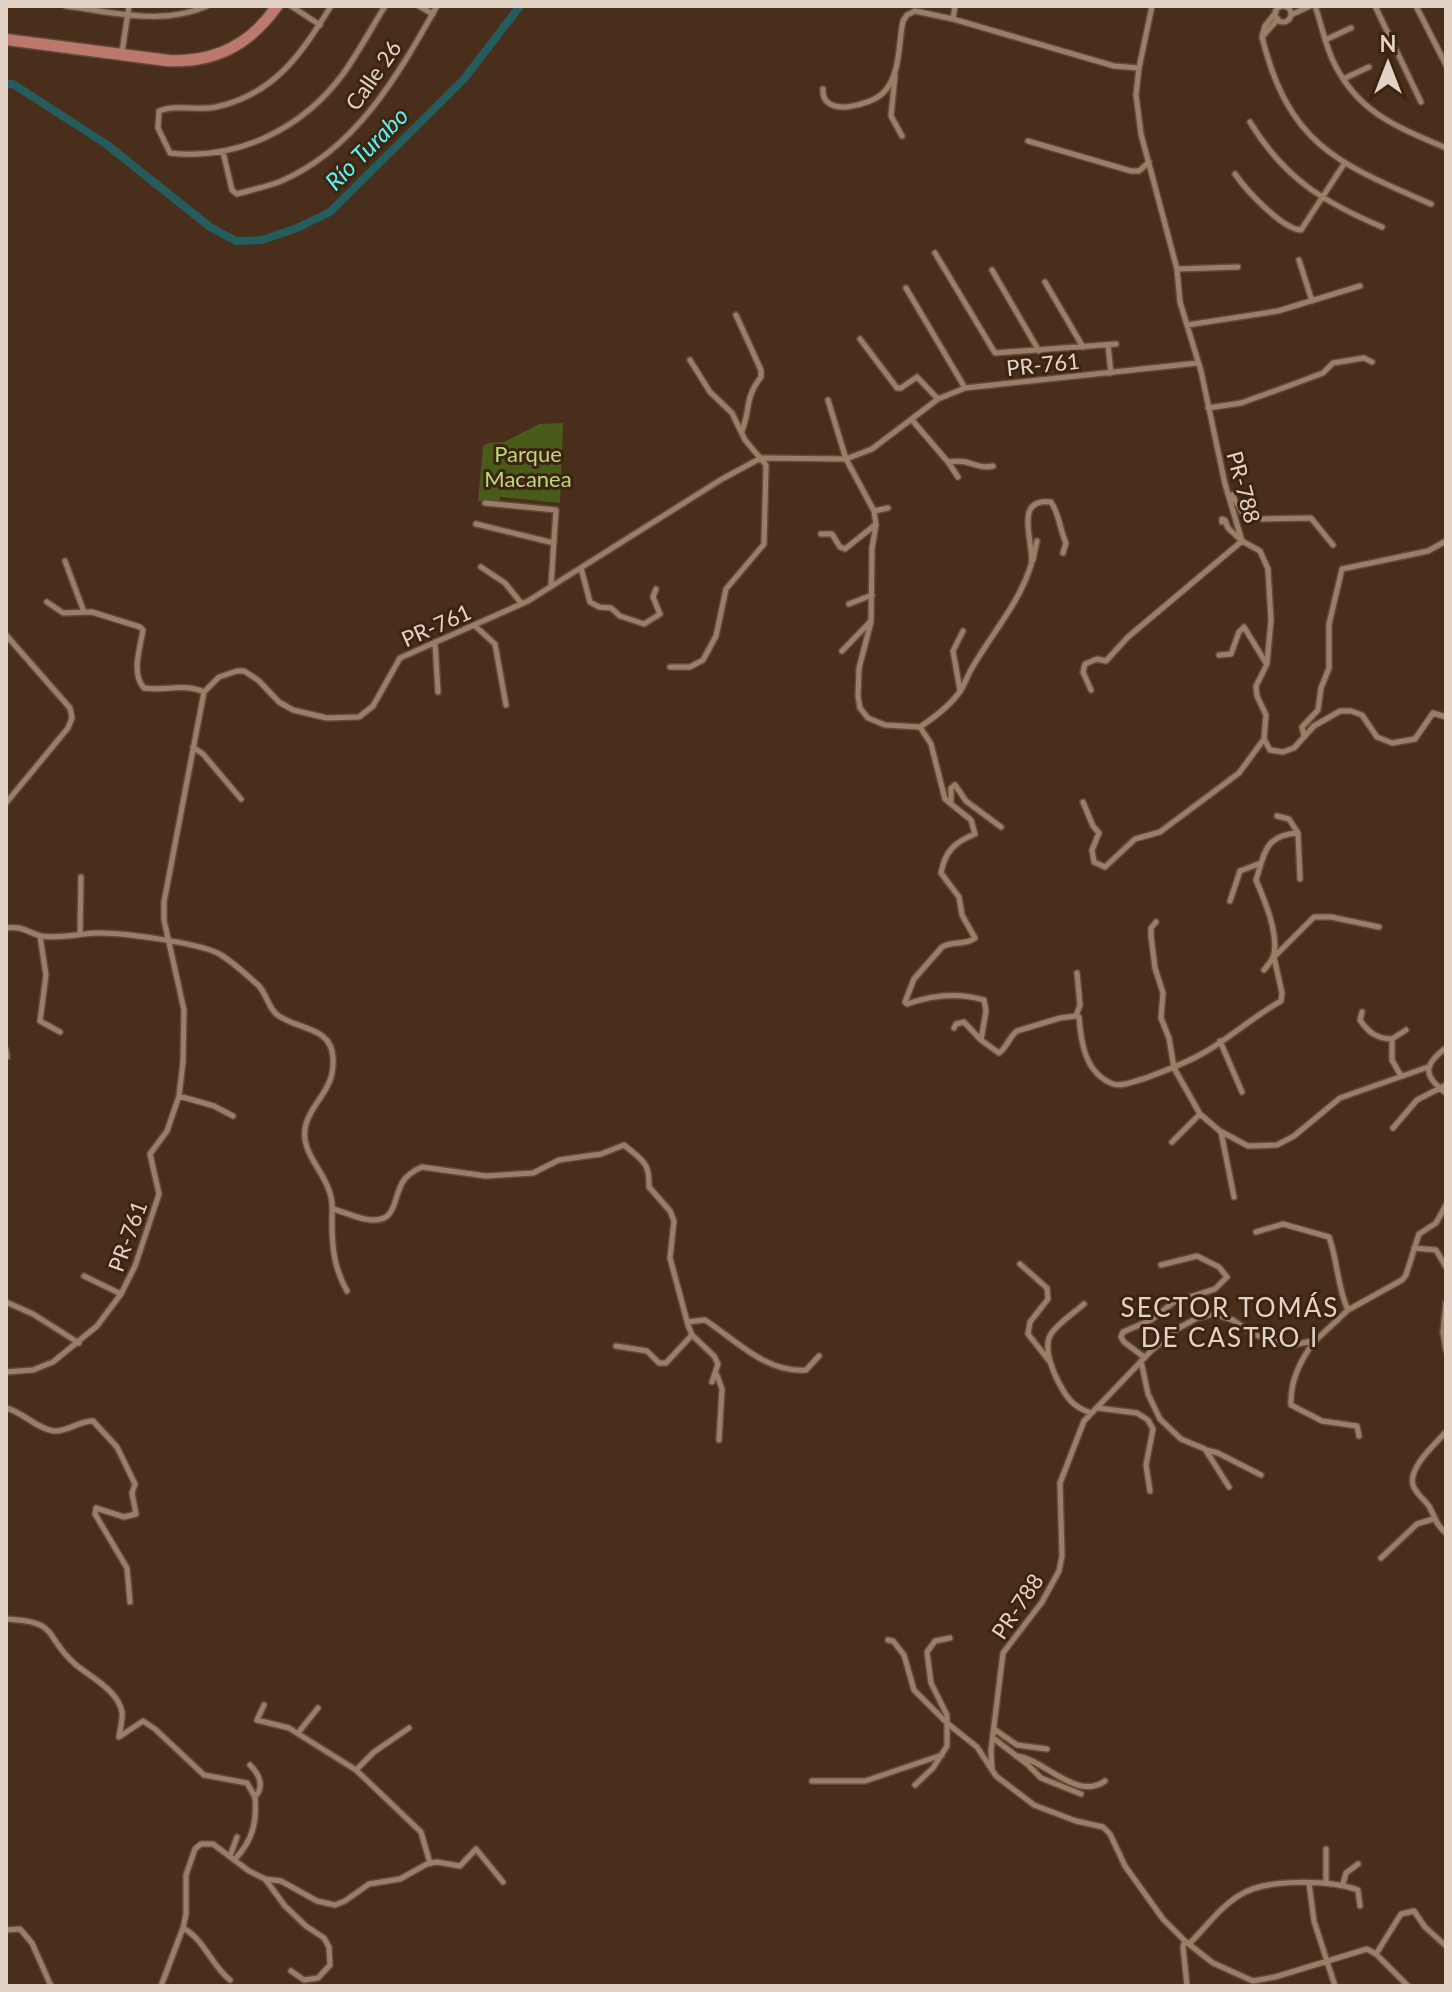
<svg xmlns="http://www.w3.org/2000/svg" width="1452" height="1992" font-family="Lato,sans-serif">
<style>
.green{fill:#485b18}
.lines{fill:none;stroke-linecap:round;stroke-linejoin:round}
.river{stroke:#255c5d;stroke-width:8}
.minor-casing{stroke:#604b3a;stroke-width:8}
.major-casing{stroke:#604b3a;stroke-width:9}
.minor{stroke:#9c7e68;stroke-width:5}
.major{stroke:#bc786d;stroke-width:6}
.labels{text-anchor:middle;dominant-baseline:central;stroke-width:6;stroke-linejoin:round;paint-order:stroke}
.street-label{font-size:22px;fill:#e3d2c6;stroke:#3d2411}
.park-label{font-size:22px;fill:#bad879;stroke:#3d2411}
.water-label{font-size:24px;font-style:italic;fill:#5bf2f4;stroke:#3d2411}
.quarter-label{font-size:26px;letter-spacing:2px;fill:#e3d2c6;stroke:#3d2411}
</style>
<rect width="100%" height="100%" fill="#482e1b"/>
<path class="green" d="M563,423L560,503L500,497L499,503L478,501L483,446L488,443L504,442L539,424Z"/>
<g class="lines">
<path class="river" d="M6,84H13L106,144L210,227L236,241L262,240L297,228L330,212L464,79L520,6"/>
<defs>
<path id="minor" d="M66,6C113,12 162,26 207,6
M291,6L320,25
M331,6C301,54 275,94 216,107C198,111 177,104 159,111L158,128L170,153C238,161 303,128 343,74C358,53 371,29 385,6
M419,6L433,14
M1152,6L1139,68L1136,95L1141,134L1177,269L1180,302L1201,371L1225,484L1242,541L1260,551L1268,569L1271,620L1267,664L1256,686L1257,696L1266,715L1264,739L1270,750L1283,752L1294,748L1314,726L1340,711H1351L1362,715L1377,737L1392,743L1415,739L1433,713L1446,717
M1315,6C1322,25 1325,46 1335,65C1360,114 1398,127 1446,148
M1375,6L1421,102
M1416,6L1446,65
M1275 14a8 8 0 1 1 16 0a8 8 0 1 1-16 0Z
M1276,12L1265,26L1262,37L1278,19
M1291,15L1310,6
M953,19L955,6
M1262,37C1289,145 1337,163 1431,204
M1325,40L1351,28
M122,52L129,6
M895,76L891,116L902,136
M1343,79L1369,67
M823,89C821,119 871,105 883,93C901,75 898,45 903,21L907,15L915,11L953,19L1114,66L1139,68
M1250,122C1284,178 1323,202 1382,227
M1028,141L1131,171H1139L1149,162
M223,152L232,190L237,194C251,190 265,187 279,182C356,150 398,75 437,6
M1235,174C1246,190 1282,229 1301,230L1344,164
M935,253L995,353L1116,344
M1299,260L1312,301
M1177,269L1238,267
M992,270L1039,351
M1045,282L1083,347
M906,288L965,388
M736,315L761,370V377C744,399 751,408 742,431
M1187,325L1278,311L1360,286
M860,339L897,388H901L917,377L938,399
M1108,345L1111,373
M828,400L846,459L874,511L876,525L872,548L871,622L859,668L858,696L860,708L868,718L885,725L920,727L931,744L945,799L971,820L975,834C955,842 945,851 941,873L959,897L962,915L975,938C965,946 953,940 942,947L914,979L905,1002L907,1004C932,995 958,992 984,1000L986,1011L981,1040L999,1053C1008,1046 1009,1037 1017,1031L1060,1018L1076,1016L1079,1017C1081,1043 1085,1073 1113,1084C1122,1087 1134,1081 1143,1079C1164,1071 1185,1064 1205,1052C1231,1037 1254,1016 1281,1001L1282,993L1274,957L1314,917H1331L1379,927
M1208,408L1241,403L1291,385L1323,373L1333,363L1364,358L1372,362
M912,420L948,462L958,477
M948,462C971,458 976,470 993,466
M1232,495L1244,515L1263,519L1311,518L1333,545
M485,503L556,510L551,585
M874,511L888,508
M476,524L554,543
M821,534H832L840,547L845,549L875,525
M1033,560L1037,541
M65,561L84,612
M481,567L505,583L521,603
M581,568L590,602L599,607L611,608L620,616L644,624L660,614L653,597L656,589
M47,602L63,613L92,612L140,627L143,630C140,649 131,673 144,688C165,691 185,683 204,692
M849,604L872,595
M475,626L495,644L506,705
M6,635L70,708L72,718L68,728L6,803
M435,642L438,692
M842,651L870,622
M1219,655L1231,654L1239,632L1244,627L1266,663
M670,667H690L703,660L716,636L726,589L764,544L766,465L745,440L732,413L710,392L690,360
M960,690L953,651L963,631
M1091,690L1083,672L1085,664L1097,659L1106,661L1128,637L1242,541L1228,528L1225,520L1222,519V522
M920,727C935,717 951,705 961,690C965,683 968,675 972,668C992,633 1019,604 1031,565C1036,547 1011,497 1051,502C1059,513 1060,530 1066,543L1063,553
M1304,736L1302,727L1318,710L1321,688L1329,668V624L1342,569L1428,551L1446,541
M193,747L203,754L241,799
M1083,802L1093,826L1099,833L1092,850L1094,862L1105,867L1135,839L1160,832L1239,773L1264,739
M951,804V788L955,785L966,801L1001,827
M1277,816L1289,819L1298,833L1300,879
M1230,901L1240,871L1261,863
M1156,922L1151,928V936L1155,968L1163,993L1161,1018L1169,1038L1174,1068L1200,1114L1221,1132L1234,1197
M6,928C24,926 26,932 41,936C57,939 79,934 96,933C119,932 203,943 221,955C234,963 248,976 259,986C267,995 269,1010 279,1016C299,1030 332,1027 333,1058C335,1090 313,1100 306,1124C298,1152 326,1171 331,1197C333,1205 332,1213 332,1221C332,1248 334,1268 347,1291
M80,934L81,877
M40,936L46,975L40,1021L60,1032
M1264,970C1268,965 1273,960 1274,954C1278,932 1265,901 1256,880C1265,852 1265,835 1298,833
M1362,1012L1360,1020C1368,1032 1377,1039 1392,1039
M1076,1016L1080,1005L1077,973
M954,1028L956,1024L964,1022L980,1039
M1220,1041L1242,1092
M1446,1048C1423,1065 1423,1076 1446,1093
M6,1050L7,1057
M1401,1076L1392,1060V1039L1406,1030
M179,1096L214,1106L233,1116
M1393,1128L1417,1100L1446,1085
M1222,1132L1248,1146L1277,1145L1294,1136L1340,1098L1428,1067
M1172,1142L1200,1114
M333,1209C344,1212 354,1217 365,1219C397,1225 392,1202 402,1183C406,1176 415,1170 422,1167L486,1176L533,1173L559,1160L601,1154L624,1145C642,1160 650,1162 649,1187L670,1211L674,1221L670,1258L688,1325L692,1335L714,1356L718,1364L712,1382
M1256,1232L1283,1224L1329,1237C1338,1261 1337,1287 1348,1310
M1414,1248L1436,1250L1446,1267
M1020,1264L1047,1288L1048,1299L1030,1322L1028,1334L1050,1362
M84,1276L121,1294
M6,1302L33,1314L79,1343
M1446,1303L1443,1332L1446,1350
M1084,1304C1074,1313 1058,1323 1051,1334C1040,1351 1061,1393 1074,1404C1079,1408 1085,1411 1091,1413
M687,1322L705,1320C737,1341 766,1373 806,1370L819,1356
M1315,1341C1300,1360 1290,1380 1291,1405L1322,1421L1357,1426L1359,1436
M616,1346L647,1351L659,1363H666L692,1335
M1144,1357L1124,1342L1121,1337L1123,1332L1151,1320L1174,1302L1215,1289L1227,1277L1219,1267L1197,1256L1161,1265
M1141,1361L1148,1394L1160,1419L1181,1439L1205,1449L1229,1487
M6,1372L33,1370L53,1362L97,1326L121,1294L135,1266L159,1194L150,1154L167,1131L179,1096L183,1062L184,1010L164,920V902L204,692L219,677L237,671H244L258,680L279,702L293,710L327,718L359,717L373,706L400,658L528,601L722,479L761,458L846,459L872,449L938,399L965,388L1198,363
M717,1375L722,1389L719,1440
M6,1408C23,1412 37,1429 54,1431C67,1432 79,1421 93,1421L117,1447L135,1484L132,1493L136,1514L124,1517L96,1508L95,1514L127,1568L130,1602
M1098,1408L1137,1413L1148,1420L1153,1429L1146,1465L1150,1491
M1446,1432C1435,1444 1408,1468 1413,1485C1416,1494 1424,1499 1429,1506C1435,1517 1436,1525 1446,1533
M1206,1450L1218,1453L1261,1475
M1381,1558L1417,1524L1433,1519
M7,1619C61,1622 43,1636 75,1664C90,1677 118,1690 122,1712C123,1719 120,1729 119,1737L143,1721L155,1729L204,1775L247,1783L255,1797
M888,1640L893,1641L904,1655L914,1690L947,1723L977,1747L996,1776L1034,1805L1076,1821L1103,1827L1110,1834L1125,1866L1163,1919L1185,1941L1213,1963L1253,1981L1275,1977L1367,1949L1376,1954L1408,1986
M264,1705L257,1720L289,1728L356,1770L421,1832L430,1863
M994,1729L1017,1745L1047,1749
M298,1733L318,1708
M993,1738L1027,1764L1041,1778L1081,1794
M1016,1756C1043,1758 1077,1802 1105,1781
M356,1770L374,1752L409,1728
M992,1770L991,1750L1003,1653L1042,1602L1059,1571L1062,1556L1060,1483L1084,1421L1152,1350L1177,1329L1197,1318L1213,1314L1233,1320L1253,1334L1289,1346L1316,1340L1348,1310L1402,1280L1406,1275L1419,1234L1436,1223L1446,1205
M812,1781H865L942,1755
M915,1785L933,1768L947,1746V1715L931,1683L927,1652L935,1641L950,1638
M230,1856L237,1837
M235,1859C253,1840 257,1822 255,1797C265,1786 259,1774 250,1765
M265,1879L285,1906L306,1926L324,1938L329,1947L330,1965L318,1978L304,1980L291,1971
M1326,1882V1849
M1309,1883L1314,1921L1335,1986
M1343,1884L1346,1873L1358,1864
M183,1928C205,1940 211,1965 230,1980
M6,1930L20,1929L32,1943L51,1986
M1185,1941L1183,1947L1187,1986
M1189,1944C1205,1928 1221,1906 1240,1895C1266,1878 1330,1880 1358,1890L1360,1906
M1376,1954L1401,1914L1414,1911L1425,1927L1446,1946
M161,1986L183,1928L186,1914V1875L195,1849L201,1844H213L249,1871L265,1879L281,1881L317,1901L335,1905L345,1901L369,1884L400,1879L427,1864L437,1862L460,1866L476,1849L503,1882"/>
<path id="major" d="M6,37L169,58C214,60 249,43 274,6
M6,42L166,63C216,66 252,46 280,6"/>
</defs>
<use href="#minor" class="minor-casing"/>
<use href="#major" class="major-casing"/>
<use href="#minor" class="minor"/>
<use href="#major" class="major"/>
</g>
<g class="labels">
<g class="street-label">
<text transform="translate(373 75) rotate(-55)">Calle 26</text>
<text transform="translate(1043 364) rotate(-6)">PR-761</text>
<text transform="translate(1244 487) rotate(75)">PR-788</text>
<text transform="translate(436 625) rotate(-24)">PR-761</text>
<text transform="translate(127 1236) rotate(-70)">PR-761</text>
<text transform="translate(1017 1606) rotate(-56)">PR-788</text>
</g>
<g class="park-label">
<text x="528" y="453">Parque<tspan x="528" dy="25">Macanea</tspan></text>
</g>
<g class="water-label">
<text transform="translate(366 148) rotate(-45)">Río Turabo</text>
</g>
<g class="quarter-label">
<text x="1230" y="1307">SECTOR TOMÁS<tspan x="1230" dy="30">DE CASTRO I</tspan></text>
</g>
</g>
<rect width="1452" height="1992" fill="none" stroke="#e3d2c6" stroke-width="16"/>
<g transform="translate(1388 64)" stroke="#3d2411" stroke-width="6" paint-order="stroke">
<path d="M0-6L14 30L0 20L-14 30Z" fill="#e3d2c6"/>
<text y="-12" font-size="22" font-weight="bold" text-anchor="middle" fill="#e3d2c6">N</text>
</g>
</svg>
